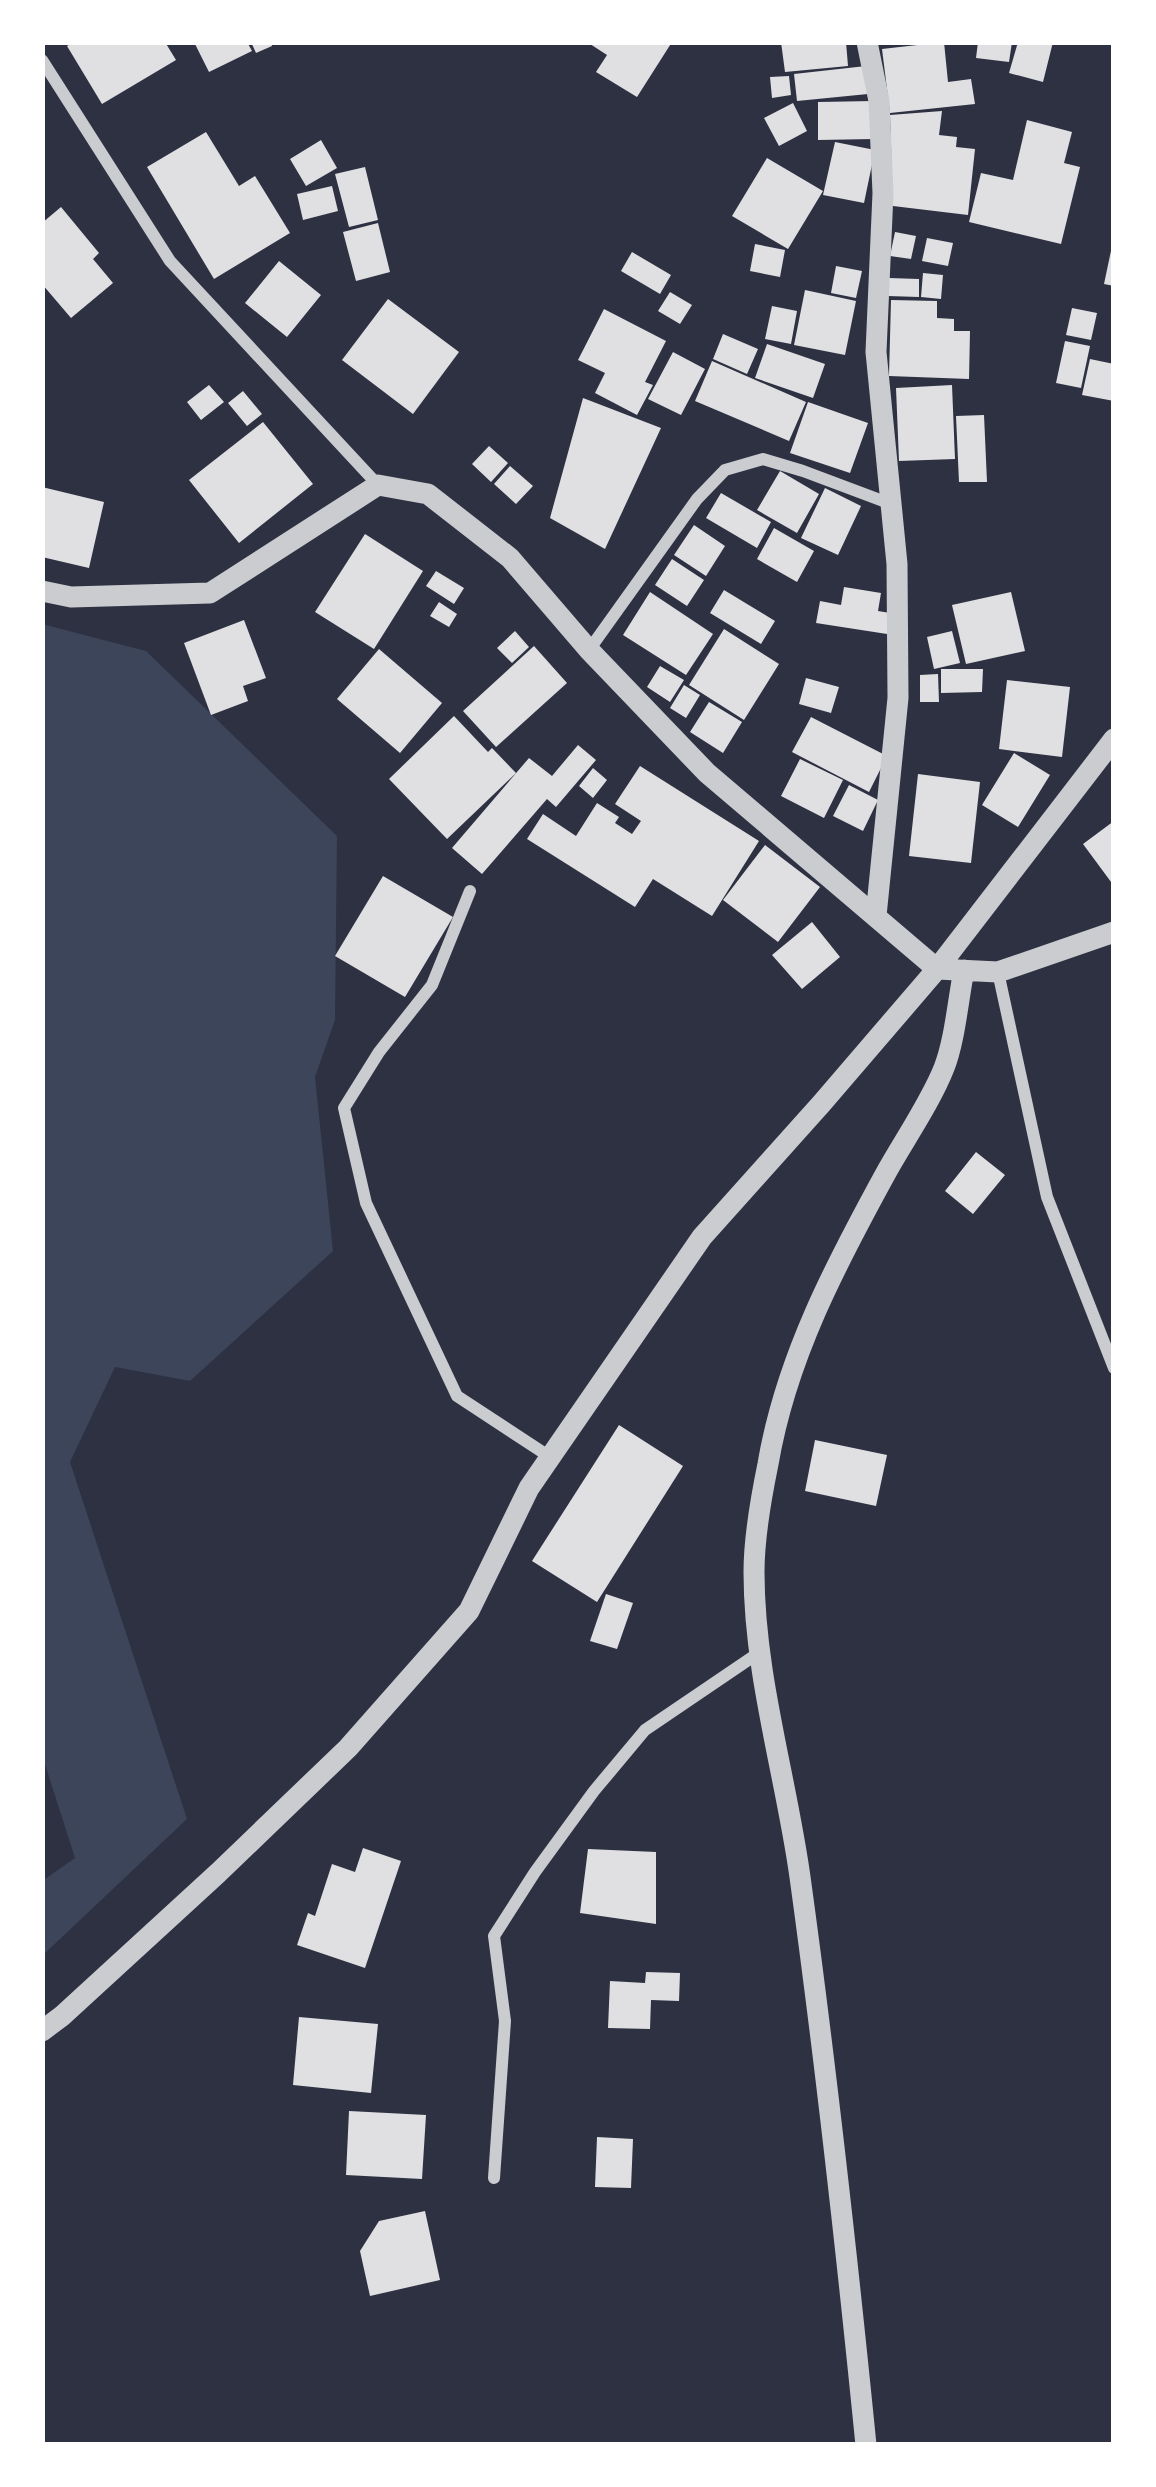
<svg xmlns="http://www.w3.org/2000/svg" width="1156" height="2487" font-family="'Titillium Web',sans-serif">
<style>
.green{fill:#3c4559}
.building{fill:#e0e0e3}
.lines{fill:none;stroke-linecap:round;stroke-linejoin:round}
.minor{stroke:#caccd0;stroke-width:12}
.tertiary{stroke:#caccd0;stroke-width:21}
</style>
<rect width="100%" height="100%" fill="#2d3142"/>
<path class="green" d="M42,624L146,651L337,836L335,1020L315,1077L333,1251L190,1381L115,1367L70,1462L187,1819L42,1956V1881L75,1858L42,1755Z"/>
<path class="building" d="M74,42H165L176,60L102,104L67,46Z
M200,42H247L252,51L209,72L195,44Z
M251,42H271L272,46L256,53Z
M587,42H672L637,97L596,72L607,55Z
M781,42H846L848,66L785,72Z
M944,42L948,82L971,79L975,104L890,113L882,49Z
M978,42H1012L1009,62L976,58Z
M1018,42H1053L1043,82L1009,73Z
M866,66L868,94L797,101L794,74Z
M789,76L791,95L772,98L770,77Z
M873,101L874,139L818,140V102Z
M793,103L807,131L779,146L764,118Z
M942,111L939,135L957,137L956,147L975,149L968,215L893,206L890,115Z
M1027,120L1072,132L1064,163L1080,167L1061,244L969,222L981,173L1013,180Z
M206,132L239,186L255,176L290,233L214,279L147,167Z
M321,140L337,168L306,186L290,159Z
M835,142L875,150L864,203L823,195Z
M767,158L823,191L788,249L732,216Z
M365,167L378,220L349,227L335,174Z
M332,186L338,211L303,220L297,194Z
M61,207L99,253L93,259L113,283L71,318L42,284V223Z
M378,223L390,272L356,281L343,232Z
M895,232L916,236L911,259L890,256Z
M927,238L953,243L948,266L922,261Z
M755,244L785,250L780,277L750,271Z
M1112,246L1114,247V286L1104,284Z
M632,252L671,275L660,294L621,271Z
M279,261L321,295L287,337L245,303Z
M836,266L862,271L856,298L831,293Z
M923,273L943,275L941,299L921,297Z
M889,278L919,279V297L888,296Z
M805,290L856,301L845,355L794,345Z
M670,292L692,305L680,324L658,311Z
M388,299L459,352L413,414L342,360Z
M891,300L937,301V318L954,319V331H970L969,379L889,376Z
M772,306L797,311L791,344L765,339Z
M1072,308L1097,313L1091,340L1066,335Z
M604,309L666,341L645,382L653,385L637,415L595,393L605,373L578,360Z
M723,334L758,349L747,374L713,359Z
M1065,341L1090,346L1081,388L1056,383Z
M767,344L825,364L813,398L755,378Z
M673,352L705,369L681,415L648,399Z
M1090,359L1114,364V401L1082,395Z
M712,361L806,402L789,441L695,401Z
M209,385L224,402L201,420L187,402Z
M952,385L955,459L899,461L896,388Z
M243,391L262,414L247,426L228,403Z
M583,398L661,428L605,549L550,518Z
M808,402L868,423L850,473L790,453Z
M984,415L987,482H959L956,416Z
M263,422L313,484L239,543L189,480Z
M489,446L508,463L491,482L472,464Z
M510,466L533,486L516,504L494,484Z
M780,471L819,494L797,533L757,510Z
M42,487L104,502L89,568L42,557Z
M825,488L861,506L838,555L801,538Z
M721,493L771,522L757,548L706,518Z
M694,525L725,546L706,576L674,555Z
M774,528L814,551L797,582L757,559Z
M365,534L423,571L374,649L315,612Z
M672,559L704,580L687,606L655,585Z
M436,571L464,588L454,604L426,586Z
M844,587L881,593L878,611L890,613L887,634L816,623L820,601L841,605Z
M724,590L775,621L761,644L710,613Z
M650,592L713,634L686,675L623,635Z
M1011,592L1025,651L966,664L952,605Z
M439,602L457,614L449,627L430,616Z
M244,620L266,678L243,686L248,701L211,715L184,643Z
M724,629L779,664L744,720L689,685Z
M515,631L529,647L512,663L497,648Z
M952,631L960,663L934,669L927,637Z
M534,646L567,683L496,747L463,711Z
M379,649L442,703L400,753L337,699Z
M660,666L684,680L670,702L647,687Z
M941,669H983L982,692L941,693Z
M938,674L939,702H920V675Z
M806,678L839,687L831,713L799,704Z
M1007,680L1070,687L1062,757L999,749Z
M684,685L700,695L686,718L670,708Z
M709,702L742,722L723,753L690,732Z
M454,716L488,752L492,748L516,773L447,839L389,779Z
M811,717L887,756L869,792L792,752Z
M578,745L596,760L556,807L547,799L482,874L452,848L529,758L552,776Z
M1014,753L1050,775L1018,827L982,805Z
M800,759L843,780L824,818L781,796Z
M640,766L759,841L712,916L653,879L635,907L527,839L543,814L576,836L597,803L619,817L615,823L632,834L641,821L615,804Z
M593,768L607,780L593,798L579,786Z
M918,774L980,782L971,863L909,856Z
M849,785L878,800L863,831L833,816Z
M1114,821V886L1083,844Z
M765,845L820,887L778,942L723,900Z
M383,876L453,917L405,997L335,956Z
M812,922L840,957L802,989L772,955Z
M976,1152L1005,1175L973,1214L945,1191Z
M619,1425L683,1466L597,1602L532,1561Z
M815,1440L887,1455L876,1506L805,1491Z
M606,1594L633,1603L617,1649L590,1641Z
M363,1848L401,1861L365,1968L297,1945L308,1913L315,1916L332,1864L355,1872Z
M588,1849L656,1852V1924L580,1913Z
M646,1972L680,1973L679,2001L651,2000L650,2029L608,2028L610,1981L645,1983Z
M299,2017L378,2024L371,2093L293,2085Z
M349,2111L426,2115L422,2179L346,2175Z
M597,2137L633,2139L631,2188L595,2187Z
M425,2211L440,2280L370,2296L360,2251L379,2221Z"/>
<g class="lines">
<path class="minor" d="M42,60L170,261L378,485
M589,650L697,499L725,470L763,459L803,471L891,504
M470,891L432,985L379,1052L344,1108L366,1203L457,1396L550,1457
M998,972L1047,1197L1114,1368
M494,2178L505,2021L494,1936L535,1872L594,1791L645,1730L760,1652"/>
<path class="tertiary" d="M867,42L879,101L883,193L876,352L897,564L898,698L876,916
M42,591L71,597L210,593L378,485L428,494L510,558L589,650L707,773L937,969L998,972L1114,932
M42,2031L62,2016L218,1873L348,1748L469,1611L529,1488L702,1237L822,1103L937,969L1114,739
M866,2445C847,2255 826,2066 800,1877C786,1776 754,1675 754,1572C754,1537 761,1498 768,1464C786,1358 836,1264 887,1171C905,1139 931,1101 944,1068C955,1040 958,1000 964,970"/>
</g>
<rect width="1156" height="2487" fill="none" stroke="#ffffff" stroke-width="90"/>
</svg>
